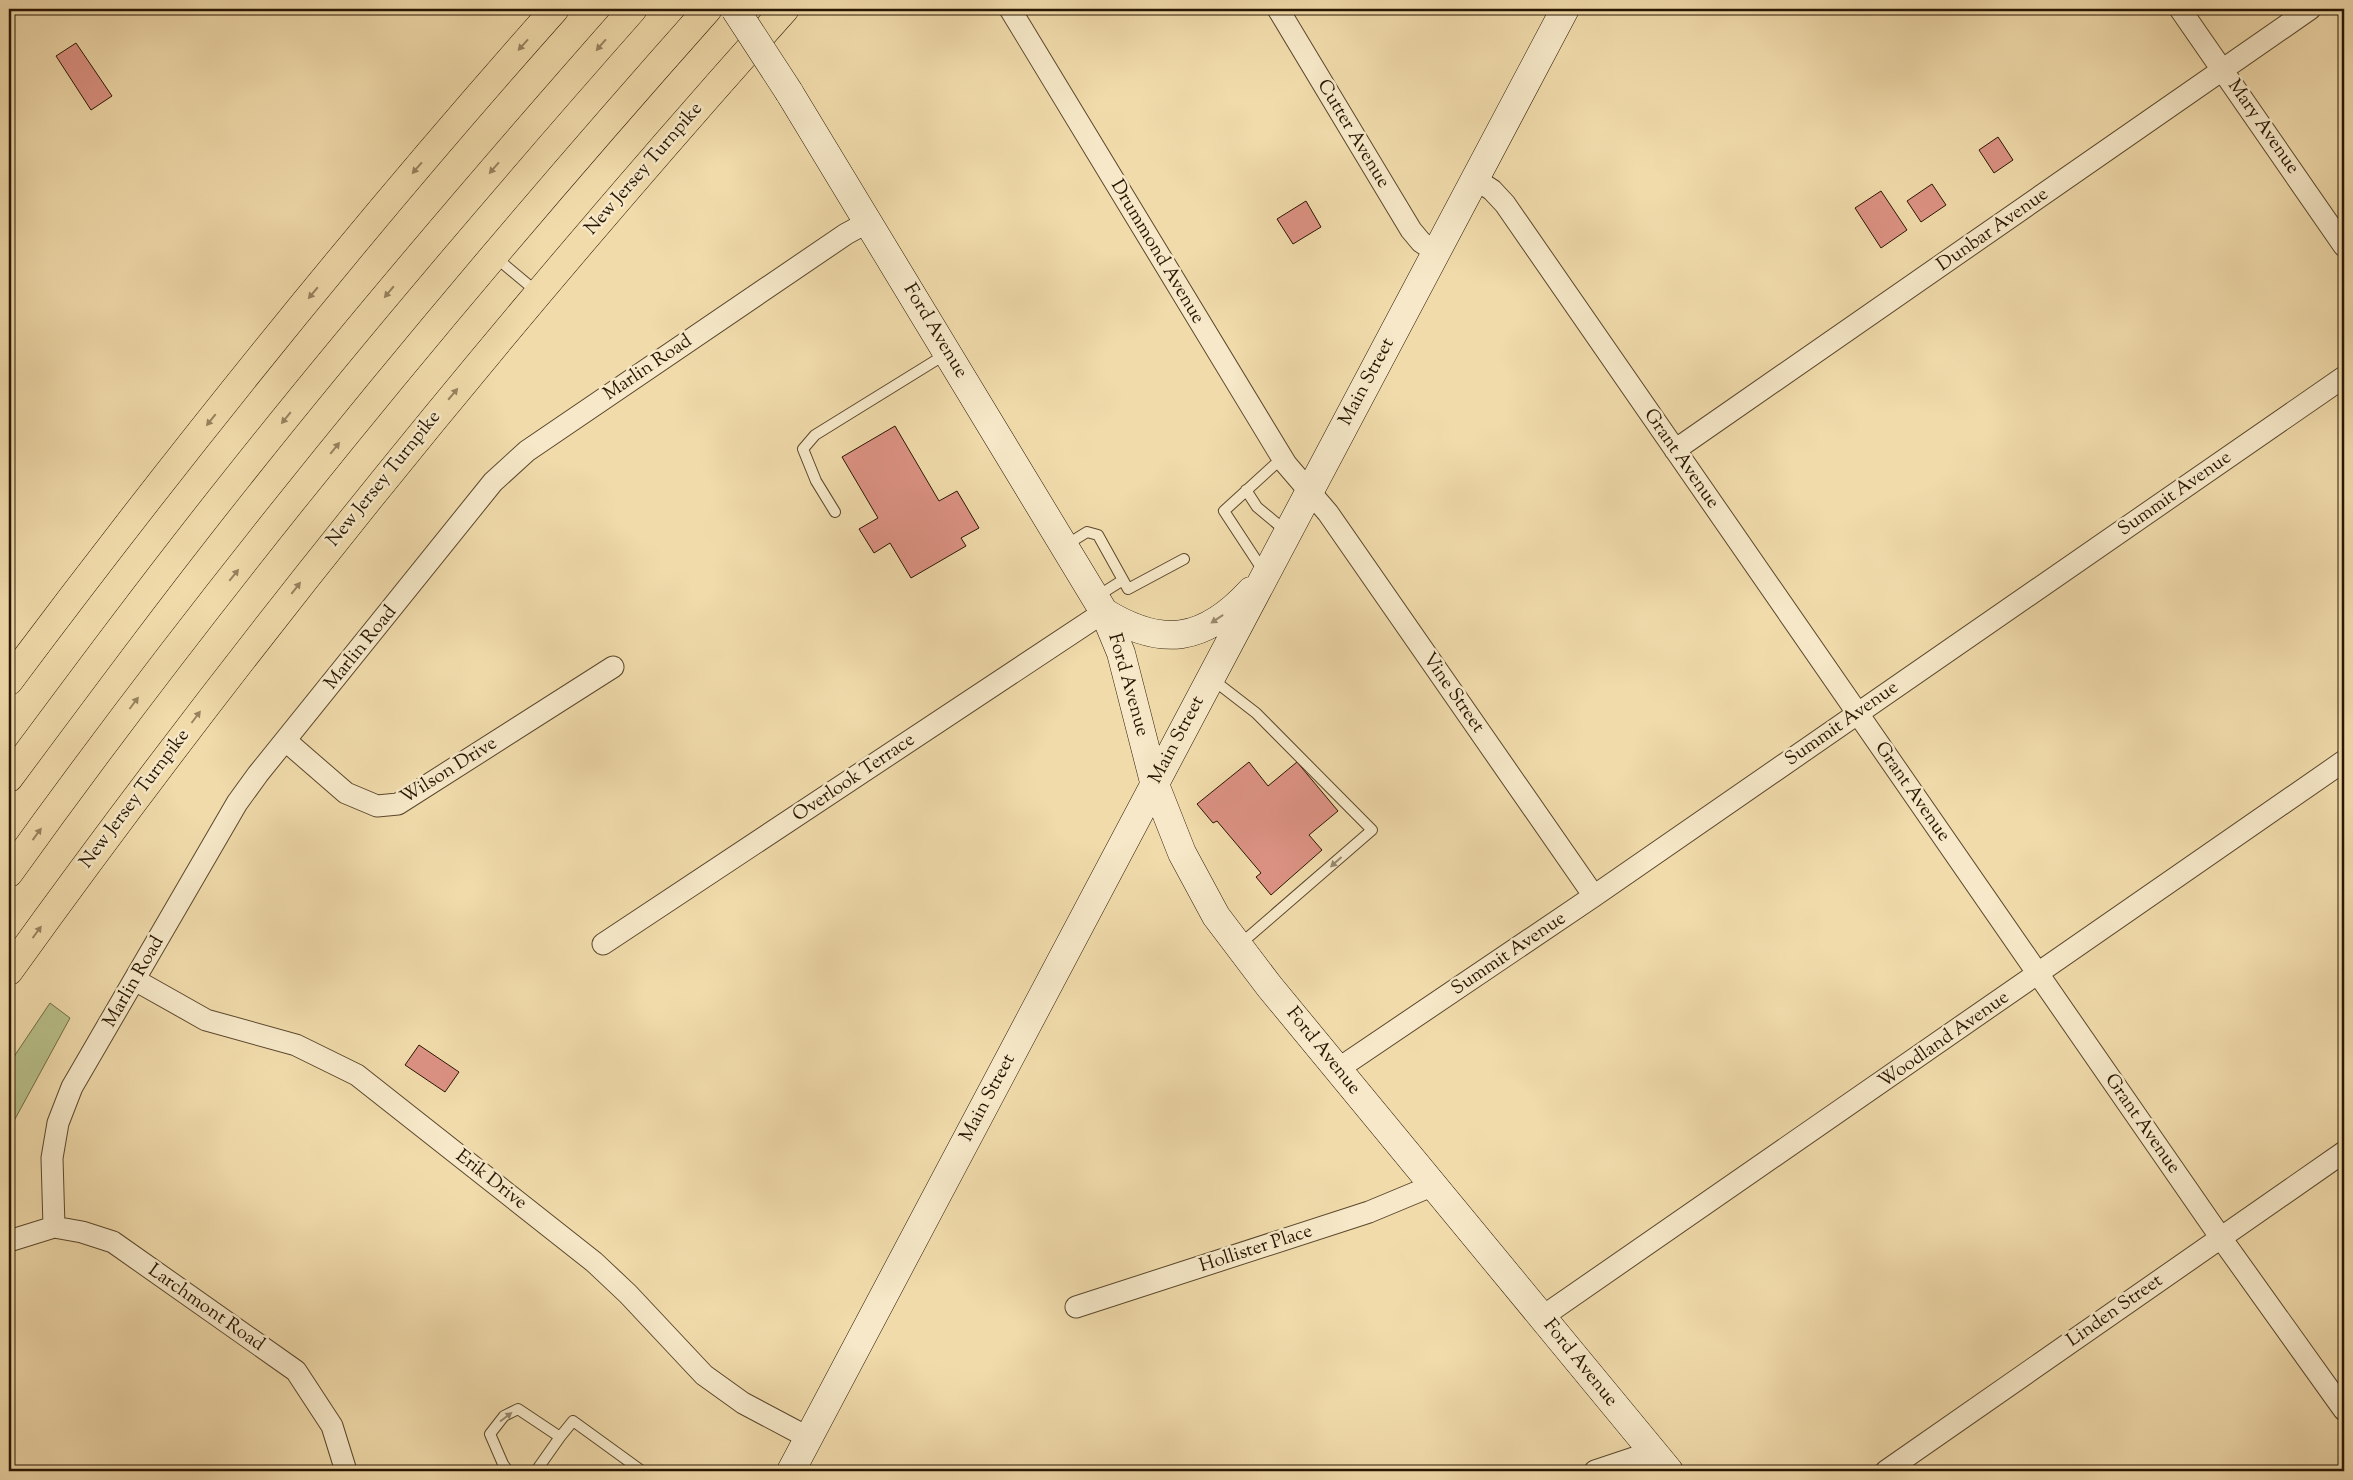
<svg xmlns="http://www.w3.org/2000/svg" width="2353" height="1480" font-family="'Sorts Mill Goudy',serif">
<style>
.green{fill:#b8c08a;stroke:#706b46}
.building{fill:#dc9283;stroke:#281602}
.lines{fill:none;stroke-linecap:round;stroke-linejoin:round}
.lane-casing{stroke:#5a472c;stroke-width:12}
.street-casing{stroke:#5a472c;stroke-width:23}
.secondary-casing{stroke:#281602;stroke-width:29}
.highway-casing{stroke:#281602;stroke-width:29}
.lane{stroke:#f6e8c8;stroke-width:10}
.street{stroke:#f6e8c8;stroke-width:21}
.secondary{stroke:#f6e8c8;stroke-width:28}
.highway{stroke:#f1dbab;stroke-width:28}
.secondary-bridge-casing{stroke:#281602;stroke-width:29;stroke-linecap:butt}
.secondary-bridge{stroke:#f6e8c8;stroke-width:28}
.oneway{fill:#97825f}
.oneway2{fill:#998a6f}
.labels{text-anchor:middle;dominant-baseline:central;stroke-width:5;stroke-linejoin:round;paint-order:stroke}
.street-label{font-size:19px;fill:#281602;stroke:#f6e8c8}
</style>
<rect width="100%" height="100%" fill="#f1dbab"/>
<filter id="stains"><feTurbulence type="fractalNoise" baseFrequency=".004" numOctaves="4"/><feColorMatrix values="0 0 0 0 .2 0 0 0 0 .09 0 0 0 0 .02 0 0 0 .5 -.17"/></filter>
<radialGradient id="worn" r=".72"><stop offset=".6" stop-color="#630" stop-opacity="0"/><stop offset="1" stop-color="#630" stop-opacity=".3"/></radialGradient>
<path class="green" d="M50,1003L70,1018L9,1130V1064Z"/>
<path class="building" d="M76,43L112,96L91,110L56,56Z
M1998,137L2013,160L1994,173L1979,150Z
M1932,184L1946,205L1921,222L1907,201Z
M1881,191L1907,230L1881,248L1855,208Z
M1306,201L1321,227L1293,244L1277,219Z
M895,426L939,501L957,491L979,528L961,538L966,546L911,578L890,543L874,553L859,529L878,518L842,457Z
M1249,762L1268,786L1297,762L1338,811L1309,835L1322,850L1271,895L1256,877L1261,873L1217,821L1213,823L1197,804Z
M419,1045L459,1072L445,1092L405,1065Z"/>
<g class="lines">
<defs>
<path id="lane" d="M494,256L537,292
M1246,490L1257,507L1287,532
M835,512L816,481L803,449L815,435L946,354
M1066,545L1087,532L1098,535L1128,589L1184,559
M1264,572L1224,511L1282,458
M1096,597L1123,580
M1212,679L1256,713L1372,830L1238,946
M508,1471L503,1464L490,1434L504,1416L518,1409L560,1437L573,1421L642,1471
M536,1471L560,1437"/>
<path id="street" d="M1010,9L1286,464L1328,513L1594,896
M1278,9L1411,230L1421,242L1436,252
M2180,9L2344,246
M1475,179L1492,190L1505,204L2221,1238L2344,1410
M1675,450L2310,9
M286,741L346,793L377,806L398,804L613,667
M603,944L1104,612
M135,980L206,1020L296,1045L357,1075L594,1262L628,1294L704,1375L743,1403L809,1438
M1338,1069L1594,896L2344,377
M54,1227L52,1158L58,1123L72,1087L237,803L258,774L493,482L527,451L846,234L868,222
M9,1241L54,1227L82,1232L113,1242L296,1371L332,1426L346,1471
M1076,1307L1369,1212L1434,1185
M1542,1317L2344,761
M1595,1471L1652,1452
M1886,1471L2344,1152"/>
<path id="secondary" d="M789,92L1104,612L1121,653L1154,782L1182,853L1216,916L1269,986L1669,1471
M1104,612C1162,648 1204,642 1251,591
M791,1471L1565,9"/>
<path id="highway" d="M9,681C182,450 363,225 555,9
M9,778C84,677 159,576 238,477C365,317 498,162 633,9
M9,873C225,572 462,286 708,9
M9,971C250,636 510,317 785,9"/>
</defs>
<use href="#lane" class="lane-casing"/>
<use href="#street" class="street-casing"/>
<use href="#secondary" class="secondary-casing"/>
<use href="#highway" class="highway-casing"/>
<use href="#lane" class="lane"/>
<use href="#street" class="street"/>
<use href="#secondary" class="secondary"/>
<use href="#highway" class="highway"/>
<defs>
<path id="secondary-bridge" d="M735,9L789,92"/>
</defs>
<use href="#secondary-bridge" class="secondary-bridge-casing"/>
<use href="#secondary-bridge" class="secondary-bridge"/>
</g>
<defs><path id="oneway-solid" d="M-6-.8H1V-3.2L6.5 0L1 3.2V.8H-6Z" transform="scale(1.25)"/></defs>
<g class="oneway">
<use href="#oneway-solid" transform="translate(523 45) rotate(132)"/>
<use href="#oneway-solid" transform="translate(601 45) rotate(131)"/>
<use href="#oneway-solid" transform="translate(417 168) rotate(131)"/>
<use href="#oneway-solid" transform="translate(494 168) rotate(131)"/>
<use href="#oneway-solid" transform="translate(389 292) rotate(130)"/>
<use href="#oneway-solid" transform="translate(313 293) rotate(130)"/>
<use href="#oneway-solid" transform="translate(453 394) rotate(-50)"/>
<use href="#oneway-solid" transform="translate(286 418) rotate(129)"/>
<use href="#oneway-solid" transform="translate(211 420) rotate(129)"/>
<use href="#oneway-solid" transform="translate(335 448) rotate(-51)"/>
<use href="#oneway-solid" transform="translate(234 575) rotate(-51)"/>
<use href="#oneway-solid" transform="translate(296 588) rotate(-52)"/>
<use href="#oneway-solid" transform="translate(134 703) rotate(-53)"/>
<use href="#oneway-solid" transform="translate(196 717) rotate(-53)"/>
<use href="#oneway-solid" transform="translate(37 834) rotate(-54)"/>
<use href="#oneway-solid" transform="translate(37 932) rotate(-54)"/>
</g>
<g class="oneway2">
<use href="#oneway-solid" transform="translate(1217 619) rotate(146)"/>
<use href="#oneway-solid" transform="translate(1336 862) rotate(138)"/>
<use href="#oneway-solid" transform="translate(506 1417) rotate(-37)"/>
</g>
<g class="labels">
<g class="street-label">
<text transform="translate(2263 127) rotate(55)">Mary Avenue</text>
<text transform="translate(1353 134) rotate(59)">Cutter Avenue</text>
<text transform="translate(644 169) rotate(-49)">New Jersey Turnpike</text>
<text transform="translate(1993 230) rotate(-35)">Dunbar Avenue</text>
<text transform="translate(1157 252) rotate(59)">Drummond Avenue</text>
<text transform="translate(935 331) rotate(59)">Ford Avenue</text>
<text transform="translate(648 368) rotate(-34)">Marlin Road</text>
<text transform="translate(1367 382) rotate(-62)">Main Street</text>
<text transform="translate(1681 459) rotate(55)">Grant Avenue</text>
<text transform="translate(384 479) rotate(-51)">New Jersey Turnpike</text>
<text transform="translate(2175 494) rotate(-35)">Summit Avenue</text>
<text transform="translate(361 648) rotate(-51)">Marlin Road</text>
<text transform="translate(1128 685) rotate(74)">Ford Avenue</text>
<text transform="translate(1453 693) rotate(55)">Vine Street</text>
<text transform="translate(1842 724) rotate(-35)">Summit Avenue</text>
<text transform="translate(1177 740) rotate(-62)">Main Street</text>
<text transform="translate(449 771) rotate(-32)">Wilson Drive</text>
<text transform="translate(854 778) rotate(-34)">Overlook Terrace</text>
<text transform="translate(1912 792) rotate(55)">Grant Avenue</text>
<text transform="translate(135 799) rotate(-53)">New Jersey Turnpike</text>
<text transform="translate(1509 954) rotate(-34)">Summit Avenue</text>
<text transform="translate(134 982) rotate(-60)">Marlin Road</text>
<text transform="translate(1944 1040) rotate(-35)">Woodland Avenue</text>
<text transform="translate(1323 1051) rotate(51)">Ford Avenue</text>
<text transform="translate(988 1098) rotate(-62)">Main Street</text>
<text transform="translate(2142 1124) rotate(55)">Grant Avenue</text>
<text transform="translate(491 1180) rotate(38)">Erik Drive</text>
<text transform="translate(1256 1249) rotate(-18)">Hollister Place</text>
<text transform="translate(206 1308) rotate(35)">Larchmont Road</text>
<text transform="translate(2115 1311) rotate(-35)">Linden Street</text>
<text transform="translate(1580 1363) rotate(51)">Ford Avenue</text>
</g>
</g>
<rect width="2353" height="1480" fill="none" stroke="#f1dbab" stroke-width="30"/>
<rect x="10" y="10" width="2333" height="1460" fill="none" stroke="#281602" stroke-width="2.5"/>
<rect x="15" y="15" width="2323" height="1450" fill="none" stroke="#281602"/>
<rect width="100%" height="100%" filter="url(#stains)"/>
<rect width="100%" height="100%" fill="url(#worn)"/>
</svg>
